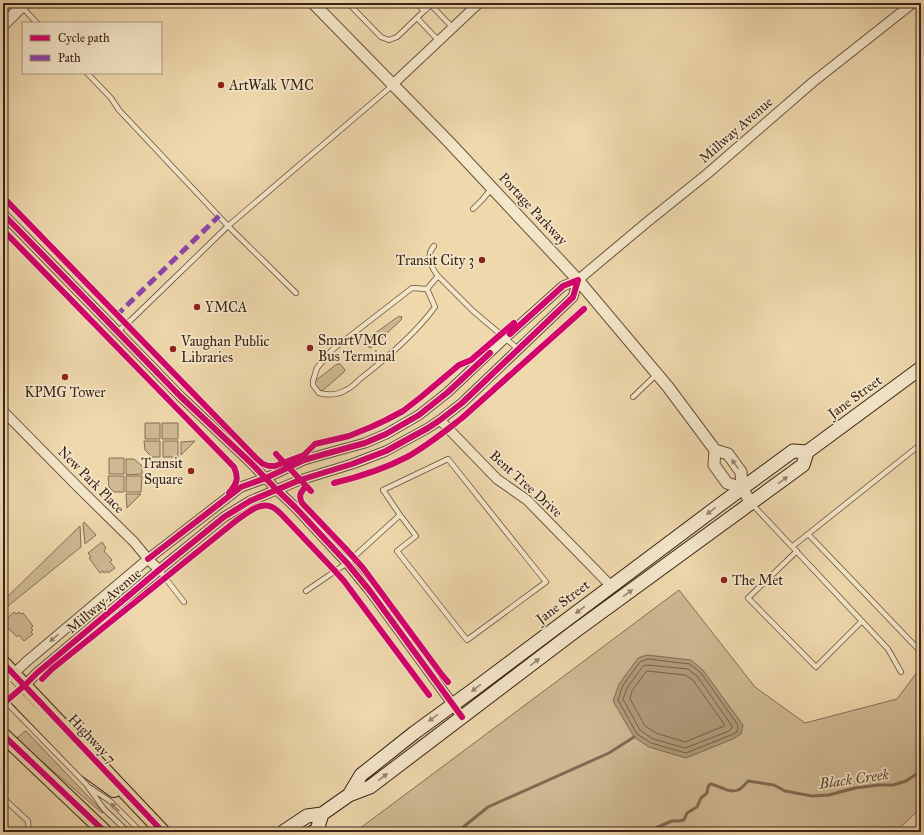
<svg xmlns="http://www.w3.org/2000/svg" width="924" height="835" font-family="'IM FELL Great Primer',serif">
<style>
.green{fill:#cfb993;stroke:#846e56}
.water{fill:#b19a7a;stroke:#816a53}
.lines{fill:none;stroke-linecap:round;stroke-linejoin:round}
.shore{stroke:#765e49;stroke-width:1}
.stream{stroke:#816a53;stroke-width:3}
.service-casing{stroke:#67503d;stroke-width:6}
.minor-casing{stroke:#67503d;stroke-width:11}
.tertiary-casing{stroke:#67503d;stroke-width:13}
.secondary-casing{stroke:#3a2318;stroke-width:15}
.primary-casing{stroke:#3a2318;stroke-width:16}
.service{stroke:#f4e6c9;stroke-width:4.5}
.minor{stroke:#f4e6c9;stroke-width:9}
.tertiary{stroke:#f4e6c9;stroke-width:11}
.secondary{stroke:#f4e6c9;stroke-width:13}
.primary{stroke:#eed8ac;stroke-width:14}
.quiet{stroke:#8e44ad;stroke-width:5;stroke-dasharray:10 5;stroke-linecap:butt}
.cycleway-casing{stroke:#f4e6c9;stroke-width:8}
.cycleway{stroke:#d6006c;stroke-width:6}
.oneway{fill:#978470}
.poi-dot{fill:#8f2418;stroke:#f4e6c9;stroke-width:1.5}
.labels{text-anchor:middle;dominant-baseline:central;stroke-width:3.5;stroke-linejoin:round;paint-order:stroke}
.poi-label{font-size:14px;fill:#3a2318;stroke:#f4e6c9;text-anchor:start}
.street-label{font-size:14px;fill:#3a2318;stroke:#f4e6c9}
.water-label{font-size:15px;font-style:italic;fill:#5e4735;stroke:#f4e6c9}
</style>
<rect width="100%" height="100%" fill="#eed8ac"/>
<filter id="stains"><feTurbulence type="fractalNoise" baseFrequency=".005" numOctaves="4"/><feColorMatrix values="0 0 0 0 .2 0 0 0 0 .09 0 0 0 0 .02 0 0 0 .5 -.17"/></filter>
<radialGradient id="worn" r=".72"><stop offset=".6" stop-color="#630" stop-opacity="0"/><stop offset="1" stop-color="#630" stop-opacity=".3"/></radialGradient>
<path class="green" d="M399,316L402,317L401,320L372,347L370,348L366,345L365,342L367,339Z
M337,364H340L345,370L344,372L322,391H320L315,384V381Z
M145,423H160V439H145Z
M162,423H178V439H162Z
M144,441H160V457H152L145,450Z
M163,441H178V457H163Z
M195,441L181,455V442Z
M109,458H124V474H109Z
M126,459H134L142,466V474L126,475Z
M108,476H124V492H114L109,487Z
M126,476H142L141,492H126Z
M126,494H141L127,508Z
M84,522L96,535L85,544L83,524Z
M80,526L81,547L3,610V601Z
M102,542L106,548L104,551L112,560L110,562L115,568L108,573L107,571L104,573L103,571L100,573L89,558L91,557L88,553Z
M679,590L755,687L805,723L897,699L921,667V808L895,832H355Z
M14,612L16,614L19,612L21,614L23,613L33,626L31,628L33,630L31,632L33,634L24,641L19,635L17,637L4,624L5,623L4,621Z
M26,731L103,812L102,813L17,740V738L24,732Z"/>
<path class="water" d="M647,655L691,660L703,670L743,725L741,734L733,739L686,758L649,747L634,737L613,701L619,684L638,658Z"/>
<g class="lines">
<path class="shore" d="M648,659L690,664L701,673L738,725L737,732L731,735L686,753L651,743L637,734L618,700L623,685L640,662Z
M648,665L688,669L697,676L732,726V728L729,731L685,748L653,739L640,730L623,699L627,688L643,666Z
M647,671L685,675L693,680L724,724V726L685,742L656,733L645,726L630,699L632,691Z"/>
<path class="stream" d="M457,832L488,807L609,753L634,737
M646,832L672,821H679L684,820L687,813L697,807L701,798L707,793L708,787L710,784C719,785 729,794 738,790C742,789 745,784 748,781L774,785L785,791L812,796L829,795L855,788L879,785H893L906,781L921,771"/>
<defs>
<path id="service" d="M348,3L381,37L389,40L397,37L424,11
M417,3L424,11L431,5L453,28
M22,7L37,23
M417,18L439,41
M87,73L111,98L119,110L228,226L296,293
M473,209L482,200L492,188
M434,246C425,256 431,267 438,276
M412,288L427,289L435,307C415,334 387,358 360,379C356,383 351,388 346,390C338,395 327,395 319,393L313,385V381L317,368L332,350Z
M427,289L438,276L473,311L518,349
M117,332L131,320L228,226L393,85
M633,397L657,374
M448,459L546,582L467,640L397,551L416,536L400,515L383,490Z
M752,504L888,649L901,672
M808,534L919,650L921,645
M793,546L921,444
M797,551L748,598L816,667L862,621
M159,570L184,602
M306,591L347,563L400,515
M5,701L86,784L104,809L128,832
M89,787L110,801L141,832
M3,798L28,821L29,832
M920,832L921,830"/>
<path id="minor" d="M393,84L479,3
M3,214L180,396L250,462L276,489L295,507L347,563L370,591L462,717
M3,411L78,487L134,542L148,559L159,570
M440,420L497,479L527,500L611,586
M10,677L26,662L148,559L241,487L266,478L304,460L325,454L365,443L386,434L419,415L448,392L505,338L563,286L578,280L646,223L707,174L813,82L913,3
M3,704L25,685L37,673L159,570L224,517L250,501L300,480L352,464L386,451L428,428L440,420L462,403L573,297L578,280"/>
<path id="tertiary" d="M313,3L449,142L578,280L668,387L715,450L728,454L741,472L742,488L751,503
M3,25L25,3
M715,450L714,465L727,483L742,488"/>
<path id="secondary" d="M349,795L361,775L414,733L473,690L729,498L793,451L807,452
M283,832L307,816L322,814L349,795L370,787L574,632L803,465L807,452L921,368
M313,832L317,830L322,814"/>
<path id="primary" d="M3,663L163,832
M3,684L85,769L114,790
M3,735L105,832"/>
</defs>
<use href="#service" class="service-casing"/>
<use href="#minor" class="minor-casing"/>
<use href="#tertiary" class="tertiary-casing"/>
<use href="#secondary" class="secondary-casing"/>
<use href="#primary" class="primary-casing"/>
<use href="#service" class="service"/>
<use href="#minor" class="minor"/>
<use href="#tertiary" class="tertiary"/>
<use href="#secondary" class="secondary"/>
<use href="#primary" class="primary"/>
<path class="quiet" d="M116,316L219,216"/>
<defs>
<path id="cycleway" d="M3,197L257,459L263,464L269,466H275L304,455L315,444L349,436L371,427L386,420L403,411L421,397L459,365L471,360L514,323
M3,214L180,396L250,462L276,489L295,507L347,563L370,591L462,717
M3,230L234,467C239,478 237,484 229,493
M510,334L563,286L578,280
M276,454L311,491
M334,483C359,477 384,469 407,457C427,446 444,432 462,418L584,309
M306,486C301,492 298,495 302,503L345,548L363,568L442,675L448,682
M148,559L241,487L266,478L304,460L325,454L365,443L386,434L419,415L448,392L490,353
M3,663L163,832
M42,679L52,669L237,520C246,514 260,501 272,507C275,508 279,512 282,515L335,571L344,581L429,695
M3,704L25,685L37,673L159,570L224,517L250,501L300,480L352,464L386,451L428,428L440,420L462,403L573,297L578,280
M3,735L105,832"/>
</defs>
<use href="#cycleway" class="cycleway-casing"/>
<use href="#cycleway" class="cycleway"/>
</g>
<defs><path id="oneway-solid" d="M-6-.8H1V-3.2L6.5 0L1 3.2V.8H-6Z"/></defs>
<g class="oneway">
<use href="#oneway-solid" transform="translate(735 464) rotate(-125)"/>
<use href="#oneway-solid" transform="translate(783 480) rotate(-36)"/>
<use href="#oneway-solid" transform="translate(711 511) rotate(143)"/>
<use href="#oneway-solid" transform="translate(628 593) rotate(-36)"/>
<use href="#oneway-solid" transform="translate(580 610) rotate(143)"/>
<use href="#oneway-solid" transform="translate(54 638) rotate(140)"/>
<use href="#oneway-solid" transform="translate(535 662) rotate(-37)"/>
<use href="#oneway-solid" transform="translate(476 688) rotate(143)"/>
<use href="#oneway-solid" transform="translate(433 718) rotate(144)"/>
<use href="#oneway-solid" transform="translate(383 777) rotate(-37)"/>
<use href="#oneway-solid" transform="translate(115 807) rotate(-136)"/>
</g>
<g class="poi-dot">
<circle cx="221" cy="85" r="4"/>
<circle cx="482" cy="260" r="4"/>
<circle cx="197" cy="307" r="4"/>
<circle cx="310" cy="348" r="4"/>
<circle cx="173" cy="349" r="4"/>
<circle cx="65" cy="377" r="4"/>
<circle cx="191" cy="471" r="4"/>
<circle cx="724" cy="580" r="4"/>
</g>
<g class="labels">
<g class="poi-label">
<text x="229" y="85">ArtWalk VMC</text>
<text x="474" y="260" text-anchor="end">Transit City 3</text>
<text x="205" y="307">YMCA</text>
<text x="318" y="340">SmartVMC<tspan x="318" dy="16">Bus Terminal</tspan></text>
<text x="181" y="341">Vaughan Public<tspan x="181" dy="16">Libraries</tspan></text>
<text x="65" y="392" text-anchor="middle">KPMG Tower</text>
<text x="183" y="463" text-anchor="end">Transit<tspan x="183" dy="16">Square</tspan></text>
<text x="732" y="580">The Met</text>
</g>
<g class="street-label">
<text transform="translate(736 130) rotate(-41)">Millway Avenue</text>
<text transform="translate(533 209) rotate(47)">Portage Parkway</text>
<text transform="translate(855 397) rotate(-36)">Jane Street</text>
<text transform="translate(91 480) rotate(45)">New Park Place</text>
<text transform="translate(526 484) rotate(42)">Bent Tree Drive</text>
<text transform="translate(104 601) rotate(-40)">Millway Avenue</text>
<text transform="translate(563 602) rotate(-37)">Jane Street</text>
<text transform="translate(92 739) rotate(47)">Highway 7</text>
</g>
<g class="water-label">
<text transform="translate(854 779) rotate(-8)">Black Creek</text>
</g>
</g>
<rect width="924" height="835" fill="none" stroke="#eed8ac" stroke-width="16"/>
<rect x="4" y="4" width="916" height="827" fill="none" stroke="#3a2318" stroke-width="2"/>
<rect x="8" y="8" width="908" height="819" fill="none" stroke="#3a2318"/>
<rect x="22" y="22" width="140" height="52" fill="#f4e6c9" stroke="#aa9882"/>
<rect x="30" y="35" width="20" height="6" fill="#d6006c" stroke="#aa9882"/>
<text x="58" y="42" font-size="12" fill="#3a2318">Cycle path</text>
<rect x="30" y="55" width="20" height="6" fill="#8e44ad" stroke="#aa9882"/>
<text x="58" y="62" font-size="12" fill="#3a2318">Path</text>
<rect width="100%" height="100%" filter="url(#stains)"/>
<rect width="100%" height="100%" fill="url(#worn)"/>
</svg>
